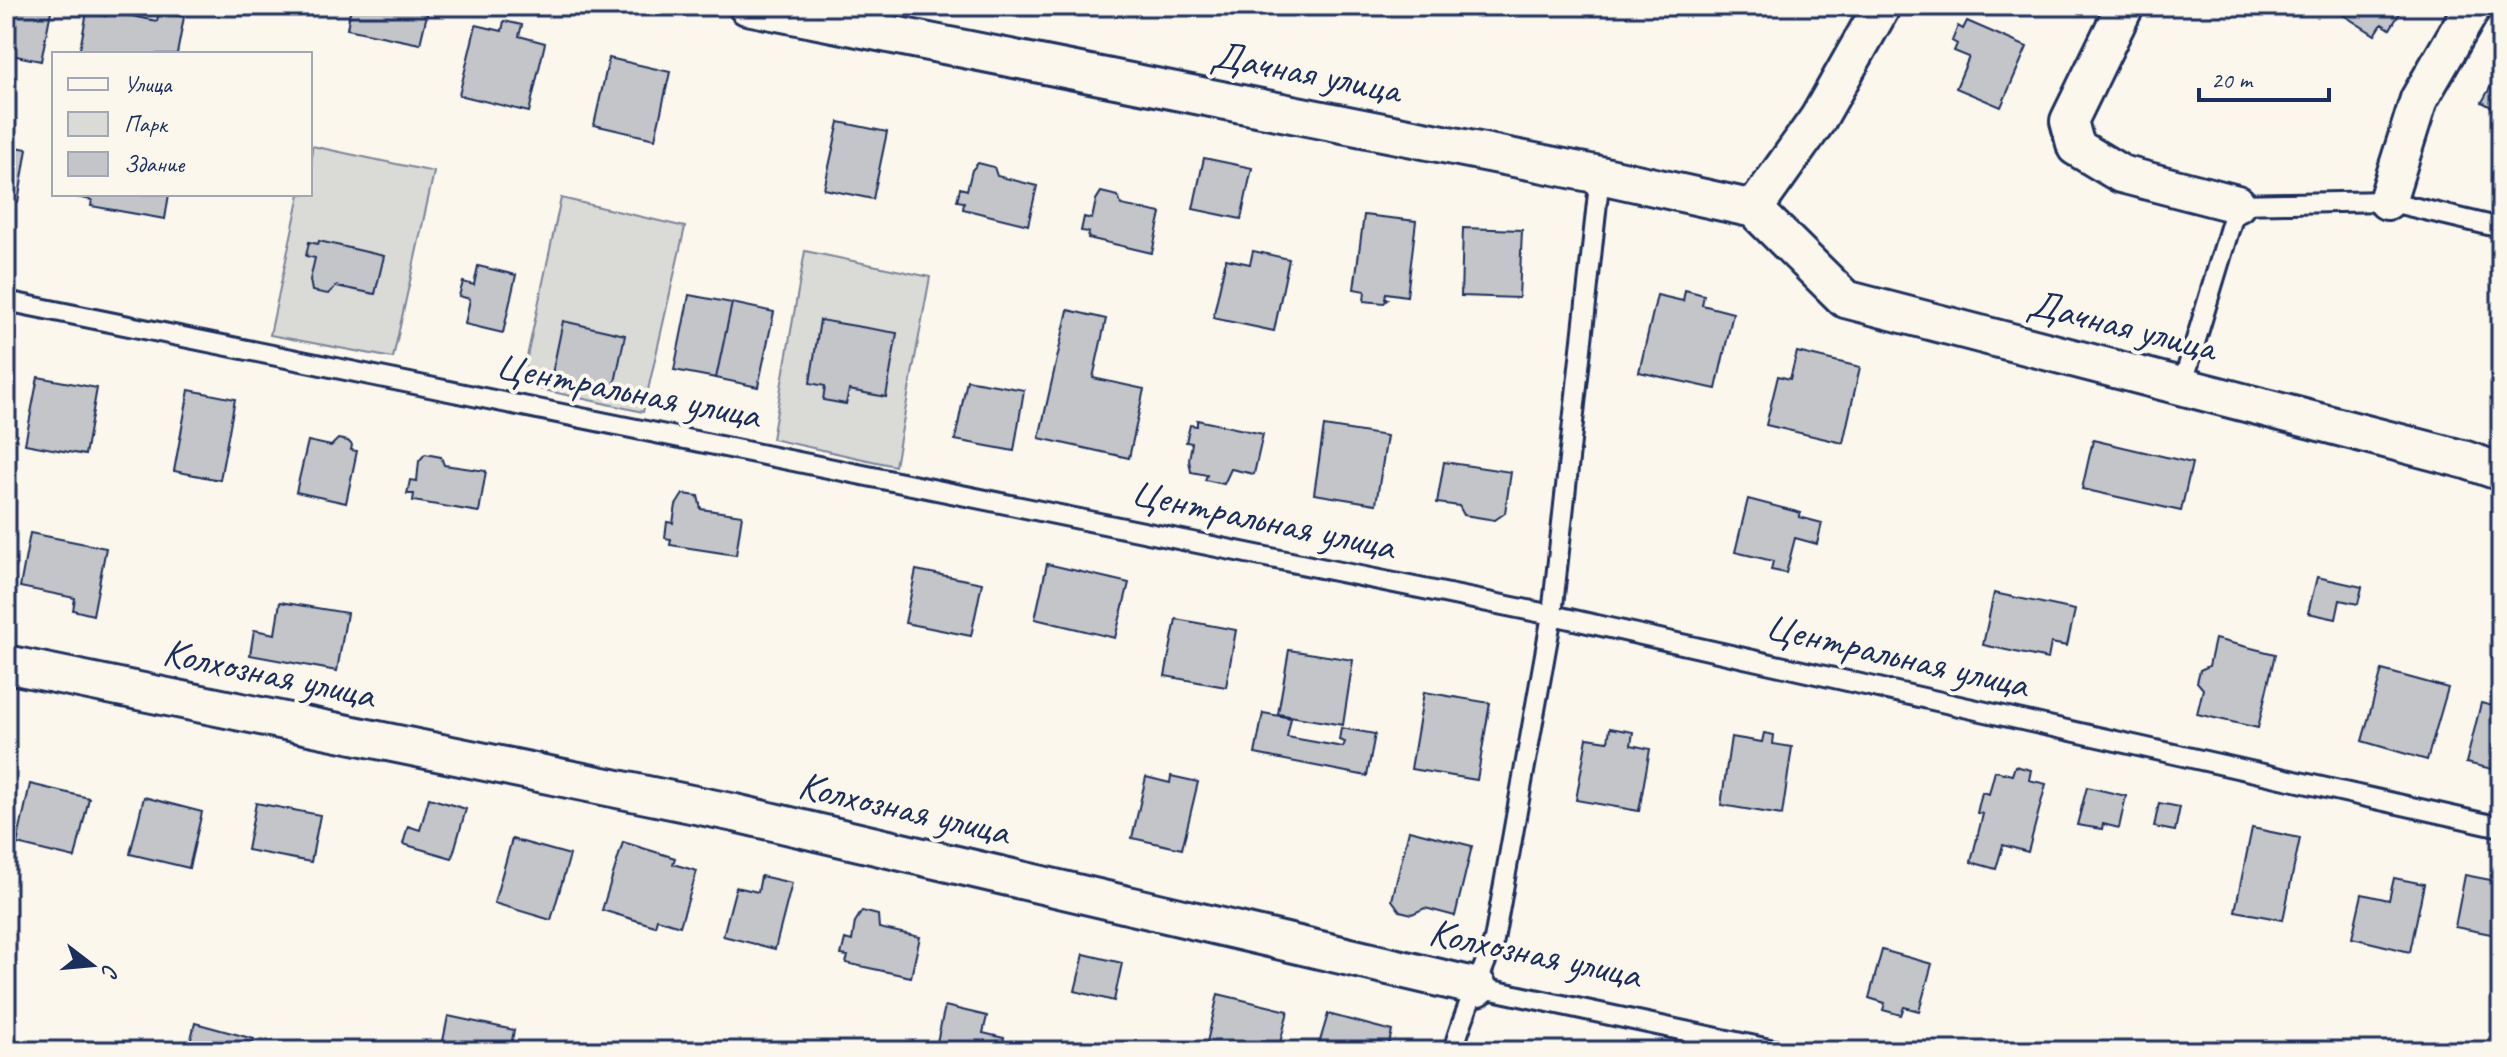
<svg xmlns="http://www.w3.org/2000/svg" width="2507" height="1057" font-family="Caveat,sans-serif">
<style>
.green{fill:#dadad7;stroke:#7a849a;stroke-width:2}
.building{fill:#c3c5c9;stroke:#1b2f5e;stroke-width:2}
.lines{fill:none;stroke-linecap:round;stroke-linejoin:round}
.lane-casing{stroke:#1b2f5e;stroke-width:24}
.street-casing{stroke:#1b2f5e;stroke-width:42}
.lane{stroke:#fbf7ec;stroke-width:18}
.street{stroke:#fbf7ec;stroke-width:36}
.labels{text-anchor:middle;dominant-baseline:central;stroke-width:8;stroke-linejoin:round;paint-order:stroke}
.street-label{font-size:40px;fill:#1b2f5e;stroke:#fbf7ec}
</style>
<rect width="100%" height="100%" fill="#fbf7ec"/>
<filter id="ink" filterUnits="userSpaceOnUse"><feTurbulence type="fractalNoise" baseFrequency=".0125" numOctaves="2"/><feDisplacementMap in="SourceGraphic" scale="16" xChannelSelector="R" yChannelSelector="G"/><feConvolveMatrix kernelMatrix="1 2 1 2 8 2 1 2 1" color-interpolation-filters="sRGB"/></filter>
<g filter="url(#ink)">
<path class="green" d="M312,146L434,172L393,358L270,335L300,194H310Z
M561,198L685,227L643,412L521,385Z
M805,251L930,277L895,466L772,439Z"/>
<path class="building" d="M6,6H52L41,61L6,54Z
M351,6H429L420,44L347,29Z
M2329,6H2393L2400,13L2390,29L2382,24L2375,35Z
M108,11L157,21L159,12L184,17L177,54H79L87,12L106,16Z
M504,21L522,25L519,36L545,43L529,112L459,95L476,25L502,31Z
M1967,21L2027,47L2001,107L1956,88L1969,57L1954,51L1957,44L1952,41L1958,26L1963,29Z
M609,58L670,72L655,139L594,125Z
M2501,68V112L2482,102Z
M839,122L887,132L873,199L824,189Z
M6,145L27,149L18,203L6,201Z
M1204,158L1252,168L1241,219L1193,209Z
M978,163L994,167L997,176L1037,186L1028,225L963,209L964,202L957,201L960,188L967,190L972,170Z
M1101,192L1118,196L1121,205L1161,213L1152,253L1088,238L1089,232L1081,231L1084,217L1092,219L1096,200Z
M169,194L165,219L91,206L92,200L65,195Z
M1364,215L1416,221L1407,296L1386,293L1385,299H1388L1384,303L1364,301L1365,291L1354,289Z
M1463,228L1522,230L1519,298L1461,296Z
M319,241L384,256L375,294L336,286L328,294L312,291L310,280L315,258L306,256L309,242L318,244Z
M1253,251L1289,259L1274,331L1213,318L1226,259L1250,264Z
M478,266L516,275L503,333L465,324L470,299L459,296L463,282L474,285Z
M1685,290L1704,295L1702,305L1733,313L1716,389L1639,372L1657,295L1683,301Z
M689,295L732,303L716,378L674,370Z
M732,303L774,312L758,387L716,378Z
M1068,310L1106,319L1093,378L1144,389L1129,458L1039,438Z
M820,320L897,333L886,397L849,390L846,404L823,400L825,386L810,383Z
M563,321L625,335L613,392L551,379Z
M1797,352L1860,367L1843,443L1766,425L1778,376L1790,379Z
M38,377L97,388L85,455L25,444Z
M967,380L1024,390L1014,451L955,440Z
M189,390L235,399L220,480L174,471Z
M1197,420L1263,434L1254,474L1231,469L1224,484L1205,480L1207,475L1191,472L1189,460L1192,443L1186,442L1190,425L1197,426Z
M1324,426L1387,436L1376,504L1314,494Z
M338,439L348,441L352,445L351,450L357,451L346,503L296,492L308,441L331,446Z
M2093,440L2192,463L2181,511L2082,489Z
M425,454L441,457L444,465L486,471L479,512L413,501L414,494H407L410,480L417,481L419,461Z
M1444,462L1511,472L1505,513L1495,520L1464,515L1459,506L1437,503Z
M683,494L698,496L701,509L742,515L736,555L670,545L671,539L665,538L667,522L673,523L676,505Z
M1748,499L1801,513L1799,517L1822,523L1817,544L1795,538L1786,573L1771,570L1773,561L1735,552Z
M30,533L106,548L93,615L73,610L75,598L20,587Z
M1047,564L1129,583L1115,638L1035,619Z
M916,570L982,583L971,636L905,623Z
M2317,577L2362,587L2358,604L2340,600L2336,619L2308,613Z
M1994,593L2075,610L2067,646L2051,643L2048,659L1983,645Z
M280,602L347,613L337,671L250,655L254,630L275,634Z
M1176,619L1236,630L1226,687L1165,676Z
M2215,639L2275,654L2258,728L2197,714L2203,689L2197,682L2200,670L2209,666Z
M1289,650L1353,660L1343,725L1278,714Z
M2382,670L2448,688L2427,760L2362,741Z
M1424,692L1490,703L1477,780L1411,769Z
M2481,703L2501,708V771L2466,763Z
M1263,713L1291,718L1287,737L1343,747L1345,742L1339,740L1341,728L1375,734L1367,776L1255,754Z
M1610,728L1633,732L1631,745L1650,749L1639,811L1576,800L1587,738L1608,741Z
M1764,733L1774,735L1773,744L1792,747L1782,815L1721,805L1731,737L1762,742Z
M2015,766L2031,770L2029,780L2046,784L2028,852L2003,845L1996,869L1971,862L1983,814L1977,813L1982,792L1989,794L1995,771L2012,775Z
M1171,776L1198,782L1182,849L1132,838L1146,777L1170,783Z
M30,784L89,798L75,858L17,844Z
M2087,787L2126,796L2119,828L2103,824L2102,829L2077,825Z
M144,797L202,812L189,868L130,854Z
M429,798L466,809L452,858L403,844L408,826L420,830Z
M256,803L320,815L311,862L247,850Z
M2159,803L2180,807L2175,831L2154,827Z
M2252,828L2300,838L2283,920L2235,911Z
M1409,830L1472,846L1455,916L1425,908L1412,914L1400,911L1392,900Z
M512,839L570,855L551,920L494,903Z
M623,842L675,858L673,864L697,871L680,926L657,919L655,926L602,910Z
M2465,875L2501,882V936L2455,927Z
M761,876L792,883L775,949L723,936L736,887L758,892Z
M2394,878L2424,884L2410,952L2352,938L2362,894L2389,900Z
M862,911L878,915L879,928L920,937L911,977L846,963L848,956L841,955L845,939L852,941L855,922Z
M1882,950L1932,964L1919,1011L1904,1007L1901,1015L1883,1010L1885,1003L1869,998Z
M1084,954L1122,963L1114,1001L1075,991Z
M1218,994L1288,1011L1278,1051H1205Z
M945,1006L987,1016L983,1033L1004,1038L1001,1051H935Z
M1328,1014L1392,1031L1387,1051H1317Z
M448,1016L514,1030L510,1051H441Z
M195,1023L254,1039L251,1051H188Z
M6,1043L50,1051H6Z
M2215,1043L2247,1051H2213Z"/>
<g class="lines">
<defs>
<path id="lane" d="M6,301L1552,615L2501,827
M2182,386L2237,204L2387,201L2501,228
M1478,987L1779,1051
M1453,1051C1463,1013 1481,977 1494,940L1552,615L1600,175"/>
<path id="street" d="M747,6L1600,175L1754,209L1818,119L1882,6
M2125,6L2069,121L2076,147L2121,174L2237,204
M2387,201L2419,99L2473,6
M1754,209L1845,299L2466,460L2501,472
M6,664L735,813L1478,987"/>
</defs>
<use href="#lane" class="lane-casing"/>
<use href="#street" class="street-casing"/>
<use href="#lane" class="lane"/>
<use href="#street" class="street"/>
</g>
</g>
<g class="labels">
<g class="street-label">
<text transform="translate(1306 72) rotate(11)">Дачная улица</text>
<text transform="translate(2122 325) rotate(14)">Дачная улица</text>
<text transform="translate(628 390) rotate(11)">Центральная улица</text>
<text transform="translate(1263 519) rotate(12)">Центральная улица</text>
<text transform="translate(1897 655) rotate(13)">Центральная улица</text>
<text transform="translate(269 673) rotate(12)">Колхозная улица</text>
<text transform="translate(904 808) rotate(13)">Колхозная улица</text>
<text transform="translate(1535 953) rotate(12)">Колхозная улица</text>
</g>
</g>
<rect width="2507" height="1057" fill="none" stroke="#fbf7ec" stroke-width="32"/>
<rect x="16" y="16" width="2475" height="1025" fill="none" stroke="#1b2f5e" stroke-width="3" filter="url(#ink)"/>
<rect x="52" y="52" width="260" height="144" fill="#fbf7ec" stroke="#a1a7b3" stroke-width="2"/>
<rect x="68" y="78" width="40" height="12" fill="#fbf7ec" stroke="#a1a7b3" stroke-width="2"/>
<text x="124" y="92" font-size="24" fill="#1b2f5e">Улица</text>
<rect x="68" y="112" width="40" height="24" fill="#dadad7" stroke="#a1a7b3" stroke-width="2"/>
<text x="124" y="132" font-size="24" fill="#1b2f5e">Парк</text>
<rect x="68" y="152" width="40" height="24" fill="#c3c5c9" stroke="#a1a7b3" stroke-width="2"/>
<text x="124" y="172" font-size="24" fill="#1b2f5e">Здание</text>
<g transform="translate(92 965) rotate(106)" stroke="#fbf7ec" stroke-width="6" paint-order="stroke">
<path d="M0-6L14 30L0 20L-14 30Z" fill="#1b2f5e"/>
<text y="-12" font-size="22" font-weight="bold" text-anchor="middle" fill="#1b2f5e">С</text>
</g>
<path d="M2199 88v12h130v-12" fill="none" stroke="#1b2f5e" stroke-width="4"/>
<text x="2211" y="88" font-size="24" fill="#1b2f5e" stroke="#fbf7ec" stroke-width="6" paint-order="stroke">20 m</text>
</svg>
